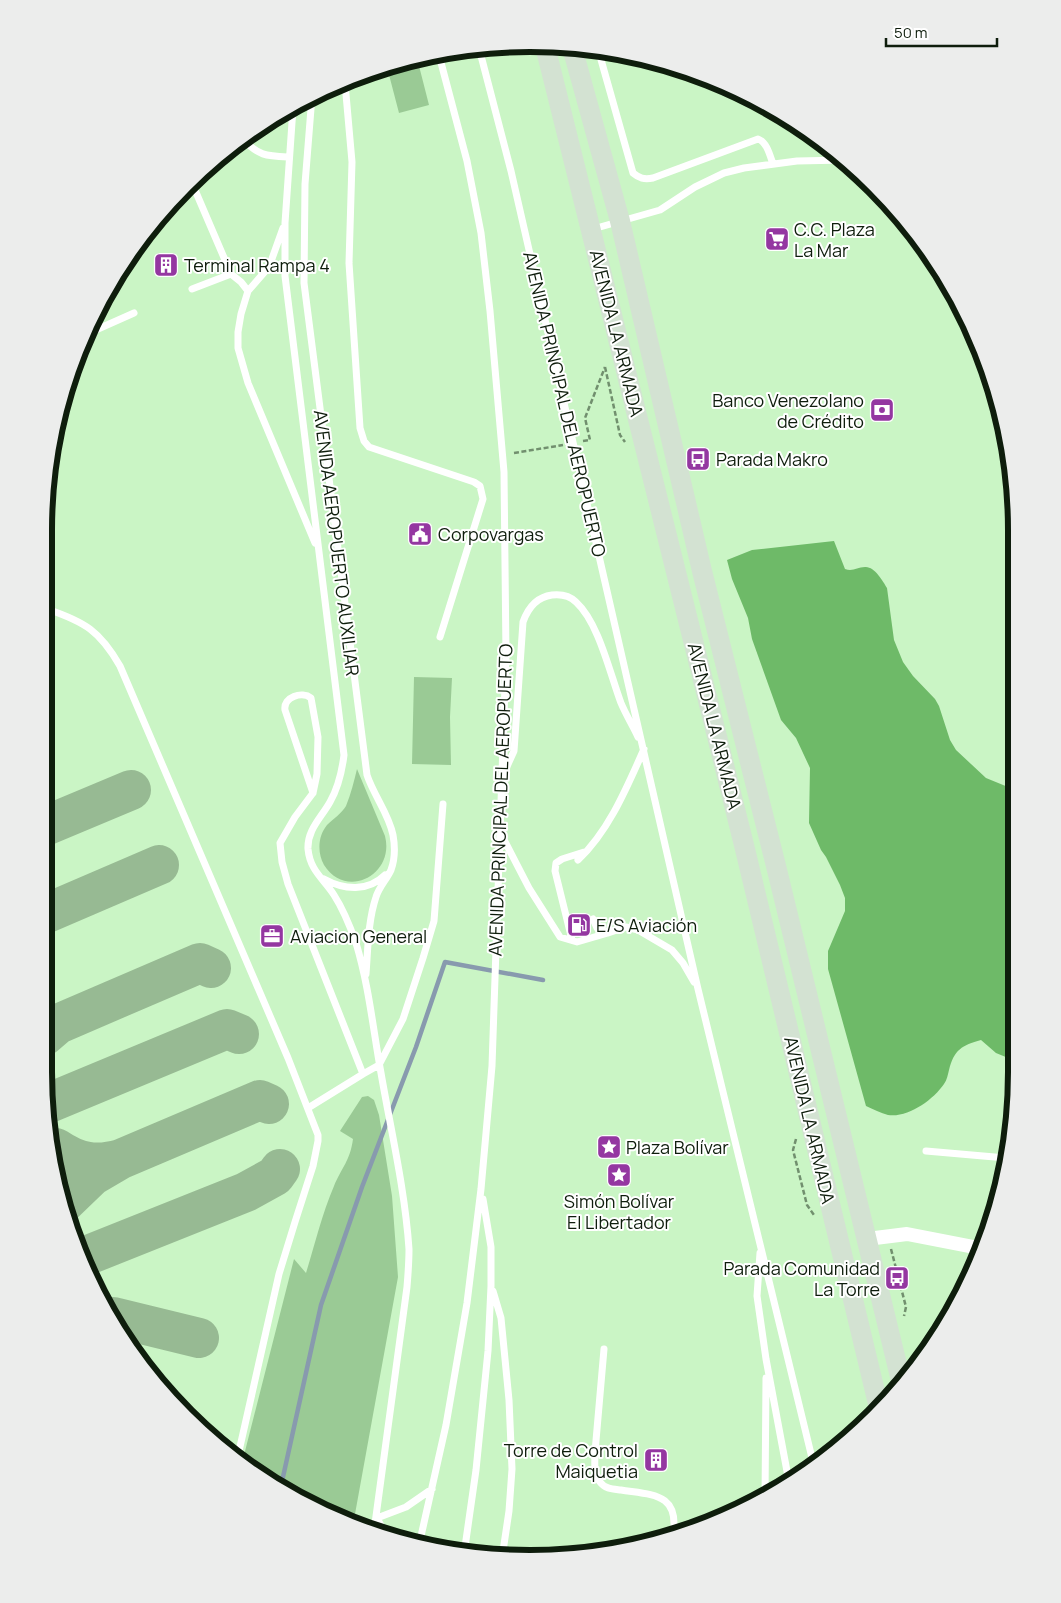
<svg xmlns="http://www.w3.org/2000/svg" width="1061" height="1603" font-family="Manrope,sans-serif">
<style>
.green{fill:#9aca95}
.forest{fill:#6eba68}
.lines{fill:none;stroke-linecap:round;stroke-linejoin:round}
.stream{stroke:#889aae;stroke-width:4.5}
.taxiway{stroke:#97ba93;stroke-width:40}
.path{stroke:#718f6e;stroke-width:2.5;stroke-dasharray:5 2.5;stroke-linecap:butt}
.service{stroke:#fff;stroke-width:7}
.minor{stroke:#fff;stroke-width:14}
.secondary{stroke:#d3e2d2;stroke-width:20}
.labels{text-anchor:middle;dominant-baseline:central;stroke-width:4;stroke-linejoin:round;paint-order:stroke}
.poi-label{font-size:18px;fill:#0e1d0c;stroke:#fff;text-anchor:start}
.street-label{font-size:18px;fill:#0e1d0c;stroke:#fff}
.rim{fill:none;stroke:#0e1d0c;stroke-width:6}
</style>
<rect width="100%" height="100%" fill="#caf5c5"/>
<path class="green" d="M417,58L429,105L399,113L387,67L405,60Z
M414,677L452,678L450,717L451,765L412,764Z
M357,769L385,836C395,875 346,900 324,865C317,852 318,836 327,825C333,819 342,813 346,806C351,794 354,781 357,769Z
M368,1096L374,1100L379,1115L392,1196L398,1277L353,1525L344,1522L242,1463L294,1259L306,1273C315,1244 322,1214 334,1186C342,1167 350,1161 353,1139L340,1131L362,1097Z"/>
<path class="forest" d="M834,541L845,569C853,572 857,567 865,567C874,566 883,581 887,588L894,640L903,662L913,676L935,699L939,706L950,740L956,750L986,778L1008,787H1015L1013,1060L996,1053L981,1040C962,1045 954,1050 949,1070C948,1074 947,1080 944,1084C933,1100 908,1118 888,1115C881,1113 873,1109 866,1106L828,969V951L845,911V898L840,885L826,857L821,850L809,823L810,768L796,738L781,720L752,639L748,618L732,579L727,560L752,550Z"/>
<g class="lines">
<path class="stream" d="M281,1486L321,1305L362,1187L416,1047L445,962L543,980"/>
<path class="taxiway" d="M45,826L131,790
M45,914L159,865
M44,1036L58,1024L200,963L211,968
M49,1103L227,1029L239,1034
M56,1148C78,1163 96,1166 121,1159L92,1176L65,1202
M121,1159L260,1100L269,1104
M83,1257L246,1192L275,1176L280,1169
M113,1317L199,1338"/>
<path class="path" d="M605,367L620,435L625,442
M583,441L590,440L585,418L605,367
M514,453L563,445
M796,1139L793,1150L807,1205L814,1215
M891,1249L906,1307L904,1316"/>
<path class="service" d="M479,48L511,171L698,989L813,1462
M598,49L633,173C639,178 644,180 653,178L758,139C767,142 770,156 773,164
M345,83L352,162L349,263L360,428L364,441L369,447L474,482L480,486L483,499L440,637
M312,96L305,184L304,283L367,775C374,796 389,814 393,835C395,846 395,859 391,870C387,879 379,887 376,897C368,921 368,948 366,974
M293,108L285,223V276L344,755C342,771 338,788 330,802C321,818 307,830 308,849C310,871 324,879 334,895C343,909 350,926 356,943C369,986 373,1029 381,1073C391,1131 405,1190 409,1249C409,1262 408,1275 407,1287L374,1531
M243,139C258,156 267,156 289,157
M192,183L231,274L241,282L248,291
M283,228L269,267L248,291L241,314L238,332V348L248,383L315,543
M593,229L660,210L695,187L724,173L744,168L797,161L845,160
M192,289L231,274
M89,333L134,313
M47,609C85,622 100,631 120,666L288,1058L318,1135V1141L313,1166L295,1222L279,1274L237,1460
M504,773L514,751L523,622C528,608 536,597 552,595C561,594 569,595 576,602C599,623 610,674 621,703C626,715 633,726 638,737
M500,832L529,888L560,937L577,942L608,933
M578,860C609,831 627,787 644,749
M324,879C344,890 368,892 385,875
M593,919L597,928L608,933L626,927L638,930L672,950L683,963L694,982
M572,940L555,871L556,863L562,859L584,852
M363,1074L379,1065L403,1019L423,958L434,921L443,804
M308,1108L363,1074L288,884L282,862L280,843L295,817L313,793L317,774L318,737L311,698C302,691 283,697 285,710L313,793
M926,1151L1006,1158
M760,1253L757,1296L766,1359L789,1482
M493,1291L501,1318L509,1400L512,1469L509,1511L502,1558
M604,1349L595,1452C595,1462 593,1474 600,1482C605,1489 613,1489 621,1490C653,1495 680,1493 673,1536
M765,1498L766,1378
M386,1535L377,1518L406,1507L432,1489
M419,1545L446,1425L467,1303L481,1189L492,1066L506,656L504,472L490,311L481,233L467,161L439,55
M464,1554L476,1470L488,1351L491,1286V1247L483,1199"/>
<path class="minor" d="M867,1239L907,1234L979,1248"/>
<path class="secondary" d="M545,46L744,845L879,1408
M572,47L620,221L702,571L777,870L902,1385"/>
</g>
<defs>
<symbol id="supermarket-square" viewBox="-11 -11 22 22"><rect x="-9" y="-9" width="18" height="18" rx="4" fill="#9437a1" stroke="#fff"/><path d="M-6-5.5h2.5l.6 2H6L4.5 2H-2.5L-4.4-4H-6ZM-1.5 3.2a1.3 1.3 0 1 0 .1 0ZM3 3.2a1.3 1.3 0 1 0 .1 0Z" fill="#fff"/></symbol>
<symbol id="building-square" viewBox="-11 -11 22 22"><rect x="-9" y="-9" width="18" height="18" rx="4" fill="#9437a1" stroke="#fff"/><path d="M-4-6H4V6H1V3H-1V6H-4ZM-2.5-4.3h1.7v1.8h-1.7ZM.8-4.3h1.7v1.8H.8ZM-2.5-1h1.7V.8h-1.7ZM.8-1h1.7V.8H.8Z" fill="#fff"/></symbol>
<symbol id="bank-square" viewBox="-11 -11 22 22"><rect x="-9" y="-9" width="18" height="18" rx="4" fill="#9437a1" stroke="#fff"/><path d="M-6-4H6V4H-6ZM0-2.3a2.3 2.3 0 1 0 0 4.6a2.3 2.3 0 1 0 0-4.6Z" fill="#fff"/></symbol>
<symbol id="bus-square" viewBox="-11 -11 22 22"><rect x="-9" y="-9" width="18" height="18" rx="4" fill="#9437a1" stroke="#fff"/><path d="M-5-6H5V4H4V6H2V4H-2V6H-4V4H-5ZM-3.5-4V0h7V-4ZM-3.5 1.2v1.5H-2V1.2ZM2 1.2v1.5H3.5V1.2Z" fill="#fff"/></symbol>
<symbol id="civic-square" viewBox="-11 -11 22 22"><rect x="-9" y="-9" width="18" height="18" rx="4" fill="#9437a1" stroke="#fff"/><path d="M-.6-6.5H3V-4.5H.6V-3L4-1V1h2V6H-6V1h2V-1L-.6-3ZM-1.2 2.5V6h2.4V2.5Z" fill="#fff"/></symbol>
<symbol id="fuel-square" viewBox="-11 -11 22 22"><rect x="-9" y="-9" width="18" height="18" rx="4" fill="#9437a1" stroke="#fff"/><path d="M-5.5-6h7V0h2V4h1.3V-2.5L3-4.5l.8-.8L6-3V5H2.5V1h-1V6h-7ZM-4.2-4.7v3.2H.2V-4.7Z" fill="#fff"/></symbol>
<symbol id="office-square" viewBox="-11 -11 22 22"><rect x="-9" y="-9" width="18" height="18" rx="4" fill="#9437a1" stroke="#fff"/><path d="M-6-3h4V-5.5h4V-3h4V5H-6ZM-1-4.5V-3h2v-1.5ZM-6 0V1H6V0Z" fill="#fff"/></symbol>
<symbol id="sight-square" viewBox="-11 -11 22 22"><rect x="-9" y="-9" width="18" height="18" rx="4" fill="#9437a1" stroke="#fff"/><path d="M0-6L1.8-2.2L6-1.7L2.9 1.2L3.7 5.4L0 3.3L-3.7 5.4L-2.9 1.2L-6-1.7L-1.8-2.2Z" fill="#fff"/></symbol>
</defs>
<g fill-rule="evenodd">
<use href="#supermarket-square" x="763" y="225" width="28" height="28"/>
<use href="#building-square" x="152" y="251" width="28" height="28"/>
<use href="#bank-square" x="868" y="396" width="28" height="28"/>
<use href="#bus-square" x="684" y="445" width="28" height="28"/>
<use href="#civic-square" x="406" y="520" width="28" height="28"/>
<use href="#fuel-square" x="565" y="911" width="28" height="28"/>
<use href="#office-square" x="258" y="922" width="28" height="28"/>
<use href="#sight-square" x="595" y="1133" width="28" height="28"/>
<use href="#sight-square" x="605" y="1161" width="28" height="28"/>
<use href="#bus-square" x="883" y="1264" width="28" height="28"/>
<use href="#building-square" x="642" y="1446" width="28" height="28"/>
</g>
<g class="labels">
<g class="poi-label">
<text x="794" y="229">C.C. Plaza<tspan x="794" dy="21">La Mar</tspan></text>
<text x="184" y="265">Terminal Rampa 4</text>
<text x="864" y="400" text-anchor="end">Banco Venezolano<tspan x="864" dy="21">de Crédito</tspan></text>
<text x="716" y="459">Parada Makro</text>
<text x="438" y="534">Corpovargas</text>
<text x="596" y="925">E/S Aviación</text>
<text x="290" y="936">Aviacion General</text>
<text x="626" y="1147">Plaza Bolívar</text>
<text x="619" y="1201" text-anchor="middle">Simón Bolívar<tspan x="619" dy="21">El Libertador</tspan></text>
<text x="880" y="1268" text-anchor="end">Parada Comunidad<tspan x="880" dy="21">La Torre</tspan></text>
<text x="638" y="1450" text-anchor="end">Torre de Control<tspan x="638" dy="21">Maiquetia</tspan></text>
</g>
<g class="street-label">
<text transform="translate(617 333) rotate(76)">AVENIDA LA ARMADA</text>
<text transform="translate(565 404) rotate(77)">AVENIDA PRINCIPAL DEL AEROPUERTO</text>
<text transform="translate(337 543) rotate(83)">AVENIDA AEROPUERTO AUXILIAR</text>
<text transform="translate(715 726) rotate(76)">AVENIDA LA ARMADA</text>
<text transform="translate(500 800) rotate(-88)">AVENIDA PRINCIPAL DEL AEROPUERTO</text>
<text transform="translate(810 1120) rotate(77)">AVENIDA LA ARMADA</text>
</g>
</g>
<path d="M0 0H1061V1603H0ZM530 52H530A478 478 0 0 1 1008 530V1072A478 478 0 0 1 530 1550H530A478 478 0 0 1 52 1072V530A478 478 0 0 1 530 52Z" fill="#ecedec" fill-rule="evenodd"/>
<path class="rim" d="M530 52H530A478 478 0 0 1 1008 530V1072A478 478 0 0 1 530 1550H530A478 478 0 0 1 52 1072V530A478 478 0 0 1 530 52Z"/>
<path d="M886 38v8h111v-8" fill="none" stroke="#0e1d0c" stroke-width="2.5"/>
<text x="894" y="38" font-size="15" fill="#0e1d0c" stroke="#ffffff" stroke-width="4" paint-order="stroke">50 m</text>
</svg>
